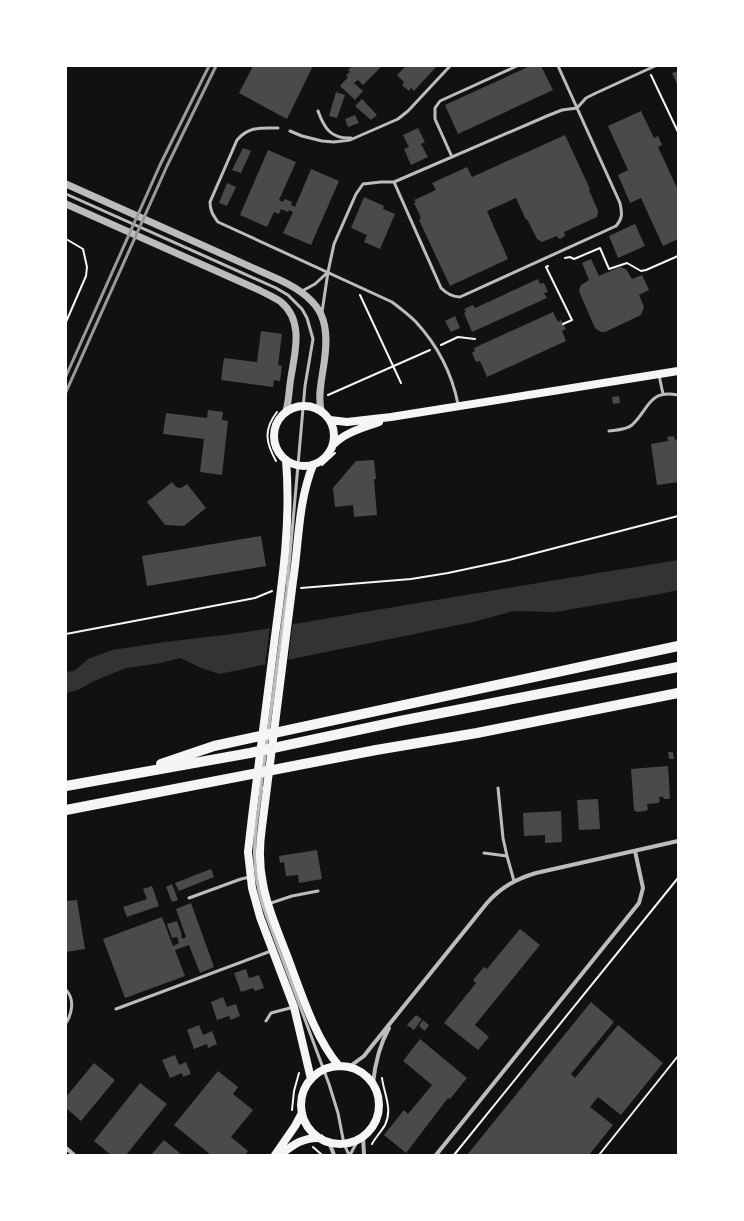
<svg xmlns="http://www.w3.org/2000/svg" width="744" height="1221" font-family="'Varela Round',sans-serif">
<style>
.water{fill:#333}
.pier{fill:#111}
.building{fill:#4a4a4a}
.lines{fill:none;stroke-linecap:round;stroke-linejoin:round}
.path{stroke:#f5f5f5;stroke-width:2}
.service{stroke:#bcbcbc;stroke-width:3}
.minor{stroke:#bcbcbc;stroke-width:4}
.tertiary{stroke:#bcbcbc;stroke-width:7}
.secondary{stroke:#f5f5f5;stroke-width:8}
.motorway{stroke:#f5f5f5;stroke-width:10}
.rail{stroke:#9a9a9a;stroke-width:3}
</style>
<rect width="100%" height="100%" fill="#111"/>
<path class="water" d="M678,560V590L660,594L555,612L514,611L473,622L219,674L199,667L180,658L161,663L126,668L94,681L78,690L66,693V672L74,671L88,659L112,650L165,642L240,633L442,599Z"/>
<path class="pier" d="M293,622L288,661L265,666L270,626Z"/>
<path class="building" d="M253,66H313L287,119L239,93Z
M352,66H382L363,85L358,80L354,83L363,91L355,100L340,86L348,77L346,75L350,72L348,70Z
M406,66H437L414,91L411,88L409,91L402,85L404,82L397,75Z
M530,66H541L553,90L458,134L445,105Z
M678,71V86L672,73Z
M336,92L345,95L337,118L329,116Z
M362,99L377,115L371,120L355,106Z
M641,111L654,138L658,136L662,145L658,147L678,190V239L663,246L641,198L630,203L618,175L628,170L608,126Z
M355,115L359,123L348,127L345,119Z
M418,128L425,142L421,144L428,157L411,165L404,149L409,147L403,135Z
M565,135L590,189L589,190L598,211L597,217L564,232L565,236L560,239L558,238L557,236L542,242L537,239L527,219L526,220L516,198L487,211L508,259L450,286L419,220L421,218L414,203L416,202L414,200L436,190L432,183L467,167L472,177Z
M243,148L251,151L241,173L232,170Z
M268,150L296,162L279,200L283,202L285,199L292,202L291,205L295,207L311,169L339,181L311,245L283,233L293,212L289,210L288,212L281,209L279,214L274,212L267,227L240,215Z
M227,183L236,187L227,206L219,203Z
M364,197L384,206L383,209L395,214L380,249L364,242L367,235L351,228Z
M635,224L645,246L618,258L609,236Z
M591,259L599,276L620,267L626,269L632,279L642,275L649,290L639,295L644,307L641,315L605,332H601L595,328L581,296L579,290L581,285L589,280L582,263Z
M538,279L540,284L544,283L548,292L544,293L547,298L472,332L464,313L466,312L464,309L473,305L475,308Z
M553,312L558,322L561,320L566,329L562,331L566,341L487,377L480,361L476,362L472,353L475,351L474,348Z
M455,316L460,328L451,332L445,321Z
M261,331L282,334L278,365L282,366L280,381L274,380L273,387L221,380L224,358L257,362Z
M619,396L620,403L613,404L612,397Z
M208,410L223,412L222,420L228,421L222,475L200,472L204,439L163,434L166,413L207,418Z
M674,436L675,440L678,439V482L657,485L651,444L668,441L667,437Z
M374,460L376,479H374L377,515L354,517L353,505L335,507L333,488L356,461Z
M172,482L176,487L181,488L187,484L206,508L184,526L165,525L147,502Z
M261,536L266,566L147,586L142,556Z
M668,752H673L674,759H669Z
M668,766L670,797L669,799H664L663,797H659L660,801L658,803L647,804L648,809L646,811L637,812L634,810L631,769Z
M598,799L600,829L579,830L577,800Z
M561,811L562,842L545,843V835L524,836L523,813Z
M317,850L322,879L299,883L298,875L286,876L284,862L280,863L279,856Z
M211,869L214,877L179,891L175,883Z
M172,884L178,900L172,902L166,887Z
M152,886L159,906L127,917L123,907L147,899L143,889Z
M77,900L85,949L66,952V901Z
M191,903L214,967L200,973L189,945L175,950L185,976L125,998L103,939L162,917L173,946L179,943L177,937L172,938L167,924L177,921L182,935H181L182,939L186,937L176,909Z
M520,929L540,945L475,1025L489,1037L478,1050L444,1023L476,983L473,980L484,967L487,969Z
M246,969L249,978L259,975L264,988L255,991L253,988L241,992L234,973Z
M223,997L227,1007L236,1004L240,1016L231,1020L229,1016L217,1020L211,1002Z
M591,1002L614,1022L571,1074L575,1078L618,1025L663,1063L621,1115L598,1097L590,1107L613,1125L589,1155H467Z
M416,1015L422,1019L414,1030L407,1025Z
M423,1020L429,1025L425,1031L419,1026Z
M199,1025L203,1035L212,1031L217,1044L208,1048L207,1044L194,1049L187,1030Z
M420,1039L467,1078L450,1099L448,1098L406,1153L384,1135L404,1110L408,1114L432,1085L403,1061Z
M175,1055L179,1065L186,1062L191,1074L183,1077L182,1073L170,1078L162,1060Z
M94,1063L115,1080L81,1121L66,1108V1097Z
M218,1071L238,1087L233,1094L253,1110L231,1137L248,1151L245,1155H211L174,1125Z
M140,1083L167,1104L126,1155H111L94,1141Z
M164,1140L182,1155H151Z"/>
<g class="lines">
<path class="path" d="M651,75L678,132
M66,239L83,249L87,267L86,276L66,322
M565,258L570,257L574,259L600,248L609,269L627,263L641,271L646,270L678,256
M548,266L546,267L572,320L563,324
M360,295L401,383
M441,345L458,337L475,339
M328,395L430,350
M276,461C266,443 263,430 277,412
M322,465L335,453
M301,588L411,579L448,573L509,560L678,516
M66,634L255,598L272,591
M292,1110L294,1091L299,1073
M372,1144C375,1138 381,1132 385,1125C393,1109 384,1094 382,1078
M313,1147L322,1155
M454,1155L678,878
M599,1155L678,1056"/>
<path class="service" d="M318,111C324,128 331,139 351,138
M278,128C261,128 249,126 237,140L210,202C210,211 213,215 218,222L392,302C400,308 409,315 416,322C437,345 452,374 458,404
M290,131L302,136L322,141L334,142L350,140L398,119L408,111L450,66
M452,157L435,119V108L440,101L517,66
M394,182L441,288C447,294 452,297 460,297L616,226C623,218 622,213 620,203L558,66
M66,194L276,288L288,295L302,309L307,318L313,339L305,386L287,589L261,787L265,790
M302,291L315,284L328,272
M322,312L328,272L334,244L356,194L363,184L381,182H394L547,116L562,110L577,108L586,98L596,93L655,66
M659,375L663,394
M609,431C616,430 626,430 632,425C649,409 649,389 678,395
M261,787C260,804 256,821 255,839C253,865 257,890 266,915L329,1084L338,1113L344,1144L349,1155
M498,788L503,838L507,856L514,881
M484,853L507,856
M189,898L241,879L250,877
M268,904L292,896L318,891
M66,990C75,999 72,1014 66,1023
M116,1009L271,951
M266,1021L271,1013L294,1007
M350,1155L358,1140"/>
<path class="minor" d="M349,1067L364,1056L371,1047L487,903C501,887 516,879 536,873L678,841
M373,1083C375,1064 379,1046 389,1028
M363,1136L364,1155
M329,1142L334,1155
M66,1148L74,1155
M436,1155L639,903L643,888L635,851"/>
<path class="tertiary" d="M66,184L280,280C325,301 331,323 323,370C321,383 318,397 321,410
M66,204L259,290C266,294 274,297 281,302C304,321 295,352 291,377C289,389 289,400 286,411"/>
<path class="secondary" d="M274 436a30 30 0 1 1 60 0a30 30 0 1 1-60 0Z
M330,420L347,422L391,417L678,371
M334,444C346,432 363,428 379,422
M286,460C291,519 283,577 275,636C267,696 260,757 252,817L248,852L252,888L260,917L294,1007L311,1079
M313,465C298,502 299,542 293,581C282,663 273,745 262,827C259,847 259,865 263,884C267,908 278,931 286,953C300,989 314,1037 339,1066
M301 1105a39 39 0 1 1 78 0a39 39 0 1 1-78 0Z
M275,1155L295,1126L302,1113
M280,1155C293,1145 303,1137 320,1138"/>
<path class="motorway" d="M161,764L214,746L678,646
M66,786L250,753L400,721L678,667
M66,810L376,750L477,733L678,693"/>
<path class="rail" d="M66,376L160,165L209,66
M66,392L167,166L216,66"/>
</g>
<rect width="744" height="1221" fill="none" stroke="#ffffff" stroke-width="134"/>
</svg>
